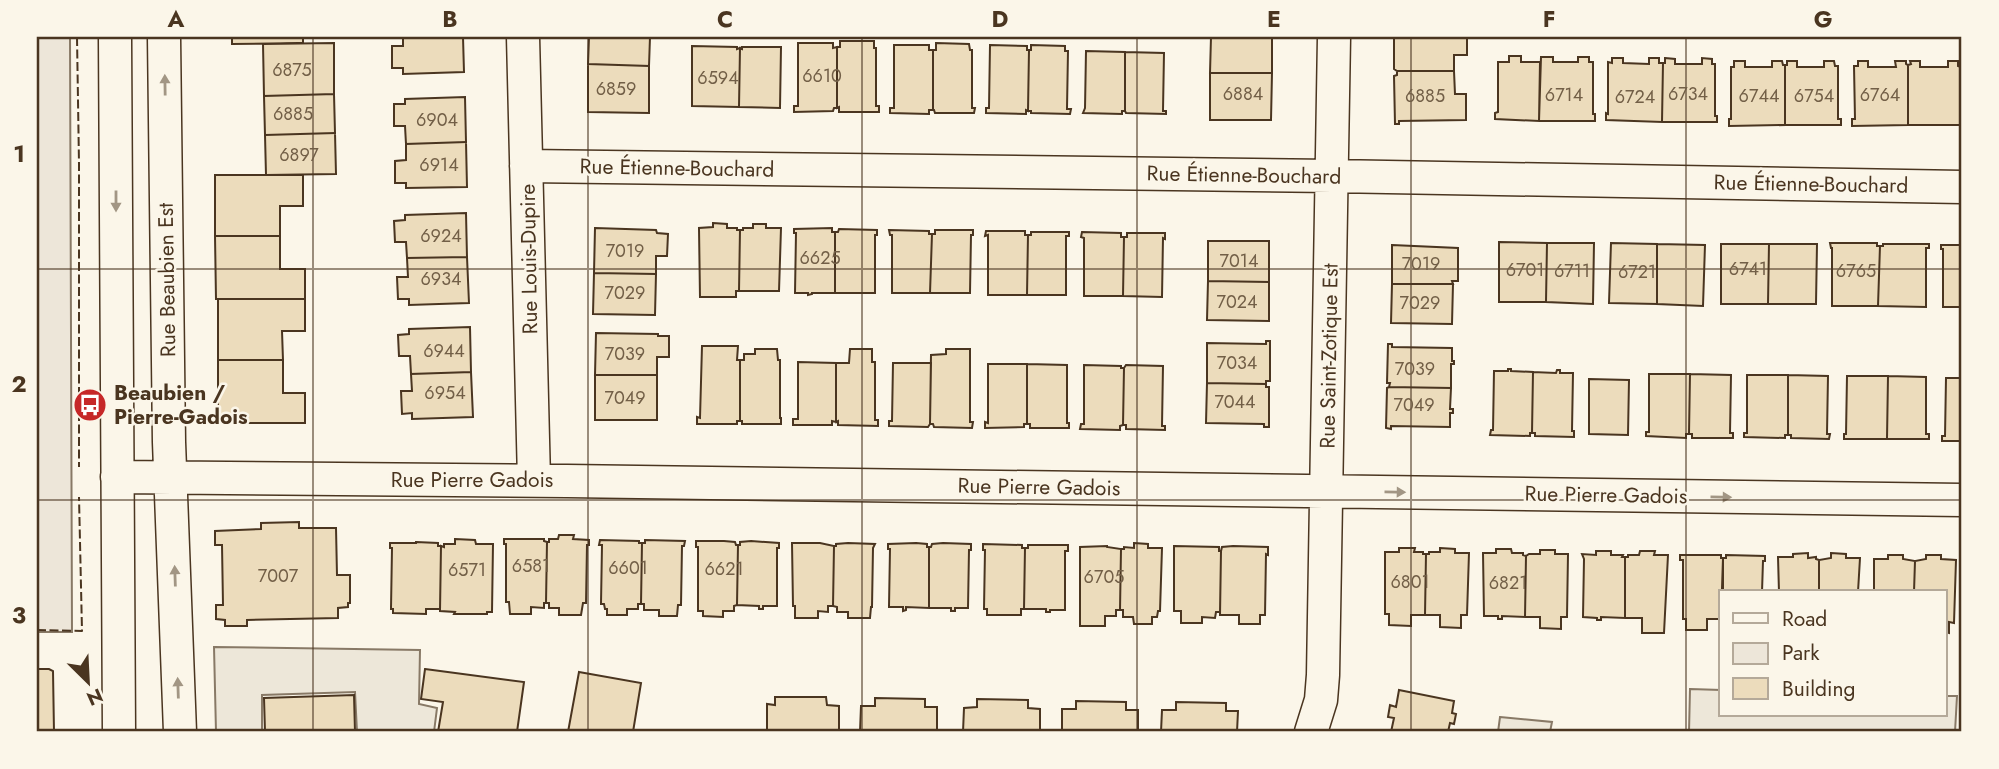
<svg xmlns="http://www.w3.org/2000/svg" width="1999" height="769" font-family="Jost,sans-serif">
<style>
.green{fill:#ede6d9;stroke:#887966;stroke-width:2}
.parking{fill:#ede7d9;stroke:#887966;stroke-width:2}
.building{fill:#ecdcbc;stroke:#4a3520;stroke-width:2}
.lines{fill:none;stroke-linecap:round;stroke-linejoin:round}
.minor-casing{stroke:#4a3520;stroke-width:35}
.minor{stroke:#fbf6e9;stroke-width:32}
.fence{stroke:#4a3520;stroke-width:2;stroke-dasharray:9 3.5;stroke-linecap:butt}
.oneway{fill:#a29684}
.grid{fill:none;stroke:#4a3520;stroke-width:2;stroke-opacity:0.55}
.labels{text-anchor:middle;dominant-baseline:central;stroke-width:5;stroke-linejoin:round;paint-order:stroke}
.number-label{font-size:18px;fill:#725f47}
.street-label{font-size:21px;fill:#4a3520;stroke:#fbf6e9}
.poi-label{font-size:21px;font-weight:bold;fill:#4a3520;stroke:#fbf6e9;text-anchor:start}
.neatline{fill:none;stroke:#4a3520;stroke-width:2.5}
.grid-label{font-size:23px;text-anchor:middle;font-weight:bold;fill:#4a3520}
</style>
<rect width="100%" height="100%" fill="#fbf6e9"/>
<path class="green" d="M37,37H70L72,632H37Z"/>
<path class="parking" d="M214,647L420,650L419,704L437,708L434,732H357L355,692L262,695V732H216Z
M1690,689L1721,690V715H1945V696H1957L1955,732H1689Z
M1500,717L1552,722L1550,732H1498Z"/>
<path class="building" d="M232,37H303V43L232,44Z
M403,37H463L464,72L403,74V68H392V46H403Z
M589,37H650L649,66L588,64Z
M1211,37H1272V73H1210Z
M1394,37H1467V55H1454V71H1397L1394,69Z
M840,41H874V48H876V106H879V112H839V107L837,108V47H840Z
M334,43V94L264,96L263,44Z
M798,43H833V48L837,47V108H834L833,111L794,112V106H798Z
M936,43L969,44L970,50H972V108H975L974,113H935L934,110H933V50H936Z
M894,45H929V50H933V110H929V114L890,113V108H894Z
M990,45L1027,46V50H1029L1028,111L1026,110V114L986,113V108H989Z
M1031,45L1065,46V51H1068L1067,109H1071L1070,114L1031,113V111H1028L1029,50H1031Z
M692,46L737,47V49L740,48L739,107L692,106Z
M742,47H781L780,108L739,107L740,48L742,49Z
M1086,51L1125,52V111H1122V114L1083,113L1085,108Z
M1125,52L1164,53L1163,111H1166V114L1126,113L1125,111Z
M1509,56H1521V62H1540L1539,121L1495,119V113L1498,112V62H1509Z
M1541,57H1553V62H1578V57H1589V62H1593V114H1595V121H1539Z
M1612,58H1623V63L1649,64V58H1659V63H1663L1662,122L1606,120V113L1608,114V62L1612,63Z
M1665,58L1675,59V64H1702V58L1712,59V64H1715V116H1717V122H1662L1663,63H1665Z
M1734,61H1745V67H1772V61H1782L1783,65H1785V125L1729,126V119H1731V67H1734Z
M1787,61H1797V67H1824V61H1834L1835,66H1838V119H1841V125H1785V65H1787Z
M1858,61H1868V67H1896L1895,61H1906V64L1908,65V125L1852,126V119H1855L1854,66H1858Z
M1910,61H1920V67H1948V61H1958V66L1961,67L1962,125H1908V65L1911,64Z
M588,64L649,66V113L588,112Z
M1397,71H1454L1455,94H1466V120L1399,121V124H1395L1394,76L1397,75Z
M1210,73H1272L1271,120H1210Z
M334,94L335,133L265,135L264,96Z
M465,97L466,142L406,144L405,126H394V104H405V99Z
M335,133L336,174L266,175L265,135Z
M466,142L467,187L406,188V183H395V161L406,160V144Z
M215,175H303V206H280V236H215Z
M466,213L467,257L407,258L406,242H395L394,221L405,220V215Z
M713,223L727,224V228H737V230H740L739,291H736V297H700L699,228L713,227Z
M753,224H766V228H781L779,291H739L740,230H743V228H753Z
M595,228L656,230L657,233L668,234L667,256H656V274L594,273Z
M832,228V232H835V293H812V294L808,295V293H795L796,233H794V229Z
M839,229L877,230V235H875V293H835V232H838Z
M889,230L929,231V234H932L930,293H892V235H890Z
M935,230H973V235H971L970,293H930L932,234H935Z
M986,231H1025V235H1028L1027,295H988V235L985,236Z
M1031,232H1069V236H1066V295H1027L1028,235H1031Z
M1082,232L1121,233V237H1124L1123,296H1084V238L1081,237Z
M1127,233H1165V239L1163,238L1162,297L1123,296L1124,237H1127Z
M215,236H280V269H305V299H216Z
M1208,241H1269V282L1208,281Z
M1499,242L1547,243L1546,302H1499Z
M1547,243H1594L1593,304L1546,302Z
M1611,243L1657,244V304L1609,303Z
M1830,243H1877V246H1880L1878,306H1832V248H1831Z
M1657,244L1705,245L1703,306L1657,304Z
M1721,244H1769L1768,304H1721Z
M1769,244H1817L1816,304H1768Z
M1883,244H1929V248H1926V307L1878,306L1880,246H1883Z
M1392,245L1458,248V281H1452L1453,284H1392Z
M1941,245H1962V307H1943V249H1941Z
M467,257L469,303L409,305V299H398L397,277H408L407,258Z
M594,273L656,274L655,315L593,314Z
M1208,281L1269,282V321L1207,320Z
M1392,284H1453L1452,324L1391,323Z
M218,299H305V331H282L283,360H218Z
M470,327L471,372L411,374L410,356H399L398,335L409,334V329Z
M596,333L658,334V336H669V357H657V375H595Z
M1266,341H1270V381H1266V384L1207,383V343L1266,344Z
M1388,344H1392V347L1452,348V361H1454V364H1451V388L1389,387L1390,383H1387Z
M702,346H738L737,360H740V421H737V424H697V417L700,418Z
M755,349H777L778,360H780V418H781V424H742V421H740V360H744V354H755Z
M850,349H872V362H875V420H878V426L838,425V421L836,422V363H849Z
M946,349H970V422H973L972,428L934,427L933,424H930L931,355L946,354Z
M218,360H283V393H305V423H218Z
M798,362L836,363V422L832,421V425H793V419H798Z
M893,363H931L930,424L928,427L889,426V421H892Z
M988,364H1027V424H1024V427L985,428V422L988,423Z
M1027,364L1067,365V423H1069V428H1030V424H1027Z
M1084,365L1121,366V368H1124L1123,425L1120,426V430L1080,429L1081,424H1084Z
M1126,365L1163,366L1162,426H1165V430L1126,429V425H1123L1124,368Z
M1508,369H1511V371L1533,372L1532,433H1530V436L1490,435L1491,430H1493L1494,371H1508Z
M1557,370H1560V373H1573L1572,431H1574V437L1535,436V433H1532L1533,372L1556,373Z
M471,372L473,417L412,419V413L402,414L401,391H412L411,374Z
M1649,374H1690L1689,434H1686V438L1646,436V432H1649Z
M1690,374L1731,375L1730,433H1733V438H1692V434H1689Z
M595,375H657V420H595Z
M1747,375H1788V435H1785V438L1744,437V433H1747Z
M1788,375L1828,376L1827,434H1830L1829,439L1791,438V435H1788Z
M1847,376H1888L1887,439H1844V434H1846Z
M1888,376L1926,377V434H1929V439H1887Z
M1946,378H1962V441H1942V436H1945Z
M1589,379L1629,380L1628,435L1589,434Z
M1207,383L1266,384V387H1269V427H1264V424L1206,423Z
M1389,387L1451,388L1450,409H1453V413H1450V427L1391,426V429L1386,428L1387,388Z
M299,522V528H336L337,575H350V603H348V607L338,608V618L247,620V626H225V620L216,619V605H223L222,545H215V531L261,529V523Z
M559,535H574L573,539L589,540V545H587L586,603H583L581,615H559V608H549V603H546L547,542H549V539H558Z
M455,539L475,540L476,544H493L492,612H487V614H454L455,612L440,611L441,546L444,547V544H455Z
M504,539H544V541L547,542L546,603H544V608L531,607V614H510L509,602H506V544H504Z
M600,540L639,541V543H642L641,604H638V609H627V615H607V609H605L604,604H601L602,545H599Z
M645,540L685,541L684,546H682L681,605H678L677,616H659V610H644V604H641L642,543H645Z
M696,541H724L735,542L736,545H738L737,605L734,606V611H723V617L703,616V611H698V547H696Z
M751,541L779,543V548H777V606H763V609H759V606L737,605L738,545H740V542Z
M416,542L438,543V546H441L440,609H426V614L393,613V609H391L392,548H390V543H416Z
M792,543H820L834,546L833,606H828V612L818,611V618H795V606H793Z
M848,543L875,544L873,548L872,607H871L870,618H848V612H837V607L833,606L834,546H836V544Z
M916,543L927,544V547H929V608L906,607V610L903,611V607H889L890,549H888V544Z
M943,543L971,544V550H969L968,608H955V611H951V608H929V547H931L932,544Z
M1134,543L1148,544V548H1162L1160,611H1158L1157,617H1152V624H1134L1133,617H1123V610H1120L1121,549H1124V547L1134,548Z
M983,544L1022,545V548H1025L1024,609H1021V615H987V609H984L985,550H983Z
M1028,545H1068V551H1065V610H1050V612H1046V609H1024L1025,548H1028Z
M1107,546V547L1121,549L1120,610H1116V616H1105V626H1080V547Z
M1174,546L1219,547V551H1221L1220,612H1216L1215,618L1202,617V623H1181V611H1174Z
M1233,546L1268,547V555L1266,554L1265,615H1260V624H1239V615H1220L1221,551L1222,547Z
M1399,548H1415L1414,552H1423V554H1426L1425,615H1411V626L1389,625V614H1385V552H1399Z
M1440,548L1455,549V553H1469L1467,615H1461V628L1440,627V615H1425L1426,554H1429V552H1440Z
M1496,549H1511L1512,553H1523V555L1526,556L1525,617L1502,616V619H1498V616H1484L1483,553H1496Z
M1540,550H1555V554H1568L1567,617H1561V629L1540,628V617H1525L1526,556L1529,554H1540Z
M1596,551H1611V555H1623L1622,557H1625V618L1601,617V620H1597V618L1583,617L1584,559L1582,554L1596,555Z
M1640,551H1655L1654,555H1668L1664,633H1642V618H1625V557H1628V555H1639Z
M1808,553V558L1816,557V559L1819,560V592H1779L1778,557H1793V554Z
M1831,553L1846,554V558H1860L1858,592H1819V560L1831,558Z
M1680,555H1721V558H1723L1721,619H1707V630H1686V619H1683V560H1680Z
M1726,555L1765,556V561H1763L1762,592H1723V558H1726Z
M1888,555H1903V559L1915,561L1914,592H1874V559H1888Z
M1926,555H1941V559L1956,560L1954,623L1949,622V633L1945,632V592H1914L1915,561L1926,559Z
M37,669H49L53,671L54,732H37Z
M425,669L524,682L517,732H438L443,702L421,699Z
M579,672L641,683L633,732H568Z
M1399,690L1454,701L1452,713L1456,714L1454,724L1450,723L1448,732H1391L1394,718L1388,717L1390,705L1396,707Z
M354,695L355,732H265L264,698Z
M775,697H826L827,705L839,706V732H767V704L775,705Z
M875,698L925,699V707H937V732H860L861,706H875Z
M977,699L1028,700V708L1040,709V732H963L964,708L977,707Z
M1076,701L1126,702V710H1138V732H1062V709H1076Z
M1176,702L1226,703V711H1238L1237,732H1161L1162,710H1176Z"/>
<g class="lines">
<defs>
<path id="minor" d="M115,37L119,732
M164,37L169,442L180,732
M523,37L534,480
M526,166L1332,176L1962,187
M117,477L567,481L1962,500
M1311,732L1321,700L1323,675L1334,37"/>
</defs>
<use href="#minor" class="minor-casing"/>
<use href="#minor" class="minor"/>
<path class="fence" d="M77,37L79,164V467
M37,630L82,631L79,497"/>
</g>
<defs><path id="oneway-solid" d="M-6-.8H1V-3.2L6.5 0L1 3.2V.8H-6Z" transform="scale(1.75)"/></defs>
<g class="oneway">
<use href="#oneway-solid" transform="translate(165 85) rotate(-91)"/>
<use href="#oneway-solid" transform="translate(116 201) rotate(90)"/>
<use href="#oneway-solid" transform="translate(1395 492) rotate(1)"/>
<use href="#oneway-solid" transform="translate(1721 497) rotate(1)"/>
<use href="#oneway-solid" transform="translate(175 576) rotate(-92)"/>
<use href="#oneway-solid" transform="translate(178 688) rotate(-92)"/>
</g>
<path class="grid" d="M313,37V732M588,37V732M862,37V732M1137,37V732M1411,37V732M1686,37V732M37,269H1962M37,500H1962"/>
<defs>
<symbol id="bus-disc" viewBox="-11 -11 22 22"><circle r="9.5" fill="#c62828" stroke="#fbf6e9"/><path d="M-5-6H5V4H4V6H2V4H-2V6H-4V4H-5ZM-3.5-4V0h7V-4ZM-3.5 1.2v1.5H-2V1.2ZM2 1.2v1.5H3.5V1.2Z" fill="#fff"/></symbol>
</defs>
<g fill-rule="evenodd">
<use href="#bus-disc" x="71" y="386" width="38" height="38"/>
</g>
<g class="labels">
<g class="number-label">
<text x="292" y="70">6875</text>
<text x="822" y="76">6610</text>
<text x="718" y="78">6594</text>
<text x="616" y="89">6859</text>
<text x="1243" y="94">6884</text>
<text x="1688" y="94">6734</text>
<text x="1564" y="95">6714</text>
<text x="1880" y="95">6764</text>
<text x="1425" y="96">6885</text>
<text x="1759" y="96">6744</text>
<text x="1814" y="96">6754</text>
<text x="1635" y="97">6724</text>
<text x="293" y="114">6885</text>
<text x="437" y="120">6904</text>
<text x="299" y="155">6897</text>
<text x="439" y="165">6914</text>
<text x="441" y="236">6924</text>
<text x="625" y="251">7019</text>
<text x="820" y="258">6625</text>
<text x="1239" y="261">7014</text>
<text x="1421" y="264">7019</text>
<text x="1748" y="269">6741</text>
<text x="1525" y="270">6701</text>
<text x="1572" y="271">6711</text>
<text x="1856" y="271">6765</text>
<text x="1637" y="272">6721</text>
<text x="441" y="279">6934</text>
<text x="625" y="293">7029</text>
<text x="1237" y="302">7024</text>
<text x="1420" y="303">7029</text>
<text x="444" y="351">6944</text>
<text x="625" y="354">7039</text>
<text x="1237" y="363">7034</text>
<text x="1415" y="369">7039</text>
<text x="445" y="393">6954</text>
<text x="625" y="398">7049</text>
<text x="1235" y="402">7044</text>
<text x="1414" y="405">7049</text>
<text x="531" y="566">6581</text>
<text x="628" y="568">6601</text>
<text x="724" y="569">6621</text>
<text x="467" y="570">6571</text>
<text x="278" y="576">7007</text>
<text x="1104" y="577">6705</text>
<text x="1410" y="582">6801</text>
<text x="1508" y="583">6821</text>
</g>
<g class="street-label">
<text transform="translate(677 168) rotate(1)">Rue Étienne-Bouchard</text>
<text transform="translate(1244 175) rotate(1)">Rue Étienne-Bouchard</text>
<text transform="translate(1811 184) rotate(1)">Rue Étienne-Bouchard</text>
<text transform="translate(529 259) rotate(-91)">Rue Louis-Dupire</text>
<text transform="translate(167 280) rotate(-91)">Rue Beaubien Est</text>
<text transform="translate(1329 356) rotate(-89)">Rue Saint-Zotique Est</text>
<text x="472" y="480">Rue Pierre Gadois</text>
<text transform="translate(1039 487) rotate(1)">Rue Pierre Gadois</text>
<text transform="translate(1606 495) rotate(1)">Rue Pierre Gadois</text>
</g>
<g class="poi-label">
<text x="114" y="393">Beaubien /<tspan x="114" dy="24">Pierre-Gadois</tspan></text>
</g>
</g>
<rect width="1999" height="769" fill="none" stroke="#fbf6e9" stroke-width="77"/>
<rect x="1719" y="590" width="228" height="126" fill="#fbf6e9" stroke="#b4a999" stroke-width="2"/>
<rect x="1733" y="613" width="35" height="10" fill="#fbf6e9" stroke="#b4a999" stroke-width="2"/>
<text x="1782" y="626" font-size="21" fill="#4a3520">Road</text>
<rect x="1733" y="643" width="35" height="21" fill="#ede6d9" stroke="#b4a999" stroke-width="2"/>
<text x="1782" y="660" font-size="21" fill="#4a3520">Park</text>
<rect x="1733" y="678" width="35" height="21" fill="#ecdcbc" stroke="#b4a999" stroke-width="2"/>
<text x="1782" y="696" font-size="21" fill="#4a3520">Building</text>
<g transform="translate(88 682) rotate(156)" stroke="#fbf6e9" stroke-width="5" paint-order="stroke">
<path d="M0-5L12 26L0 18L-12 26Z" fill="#4a3520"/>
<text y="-10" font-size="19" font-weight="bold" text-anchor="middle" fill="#4a3520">N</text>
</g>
<rect x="38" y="38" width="1922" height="692" class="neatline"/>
<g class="grid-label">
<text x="176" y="27">A</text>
<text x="450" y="27">B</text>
<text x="725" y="27">C</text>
<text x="1000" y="27">D</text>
<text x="1274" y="27">E</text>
<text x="1549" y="27">F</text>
<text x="1823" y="27">G</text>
<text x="19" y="162">1</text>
<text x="19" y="392">2</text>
<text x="19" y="623">3</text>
</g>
</svg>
